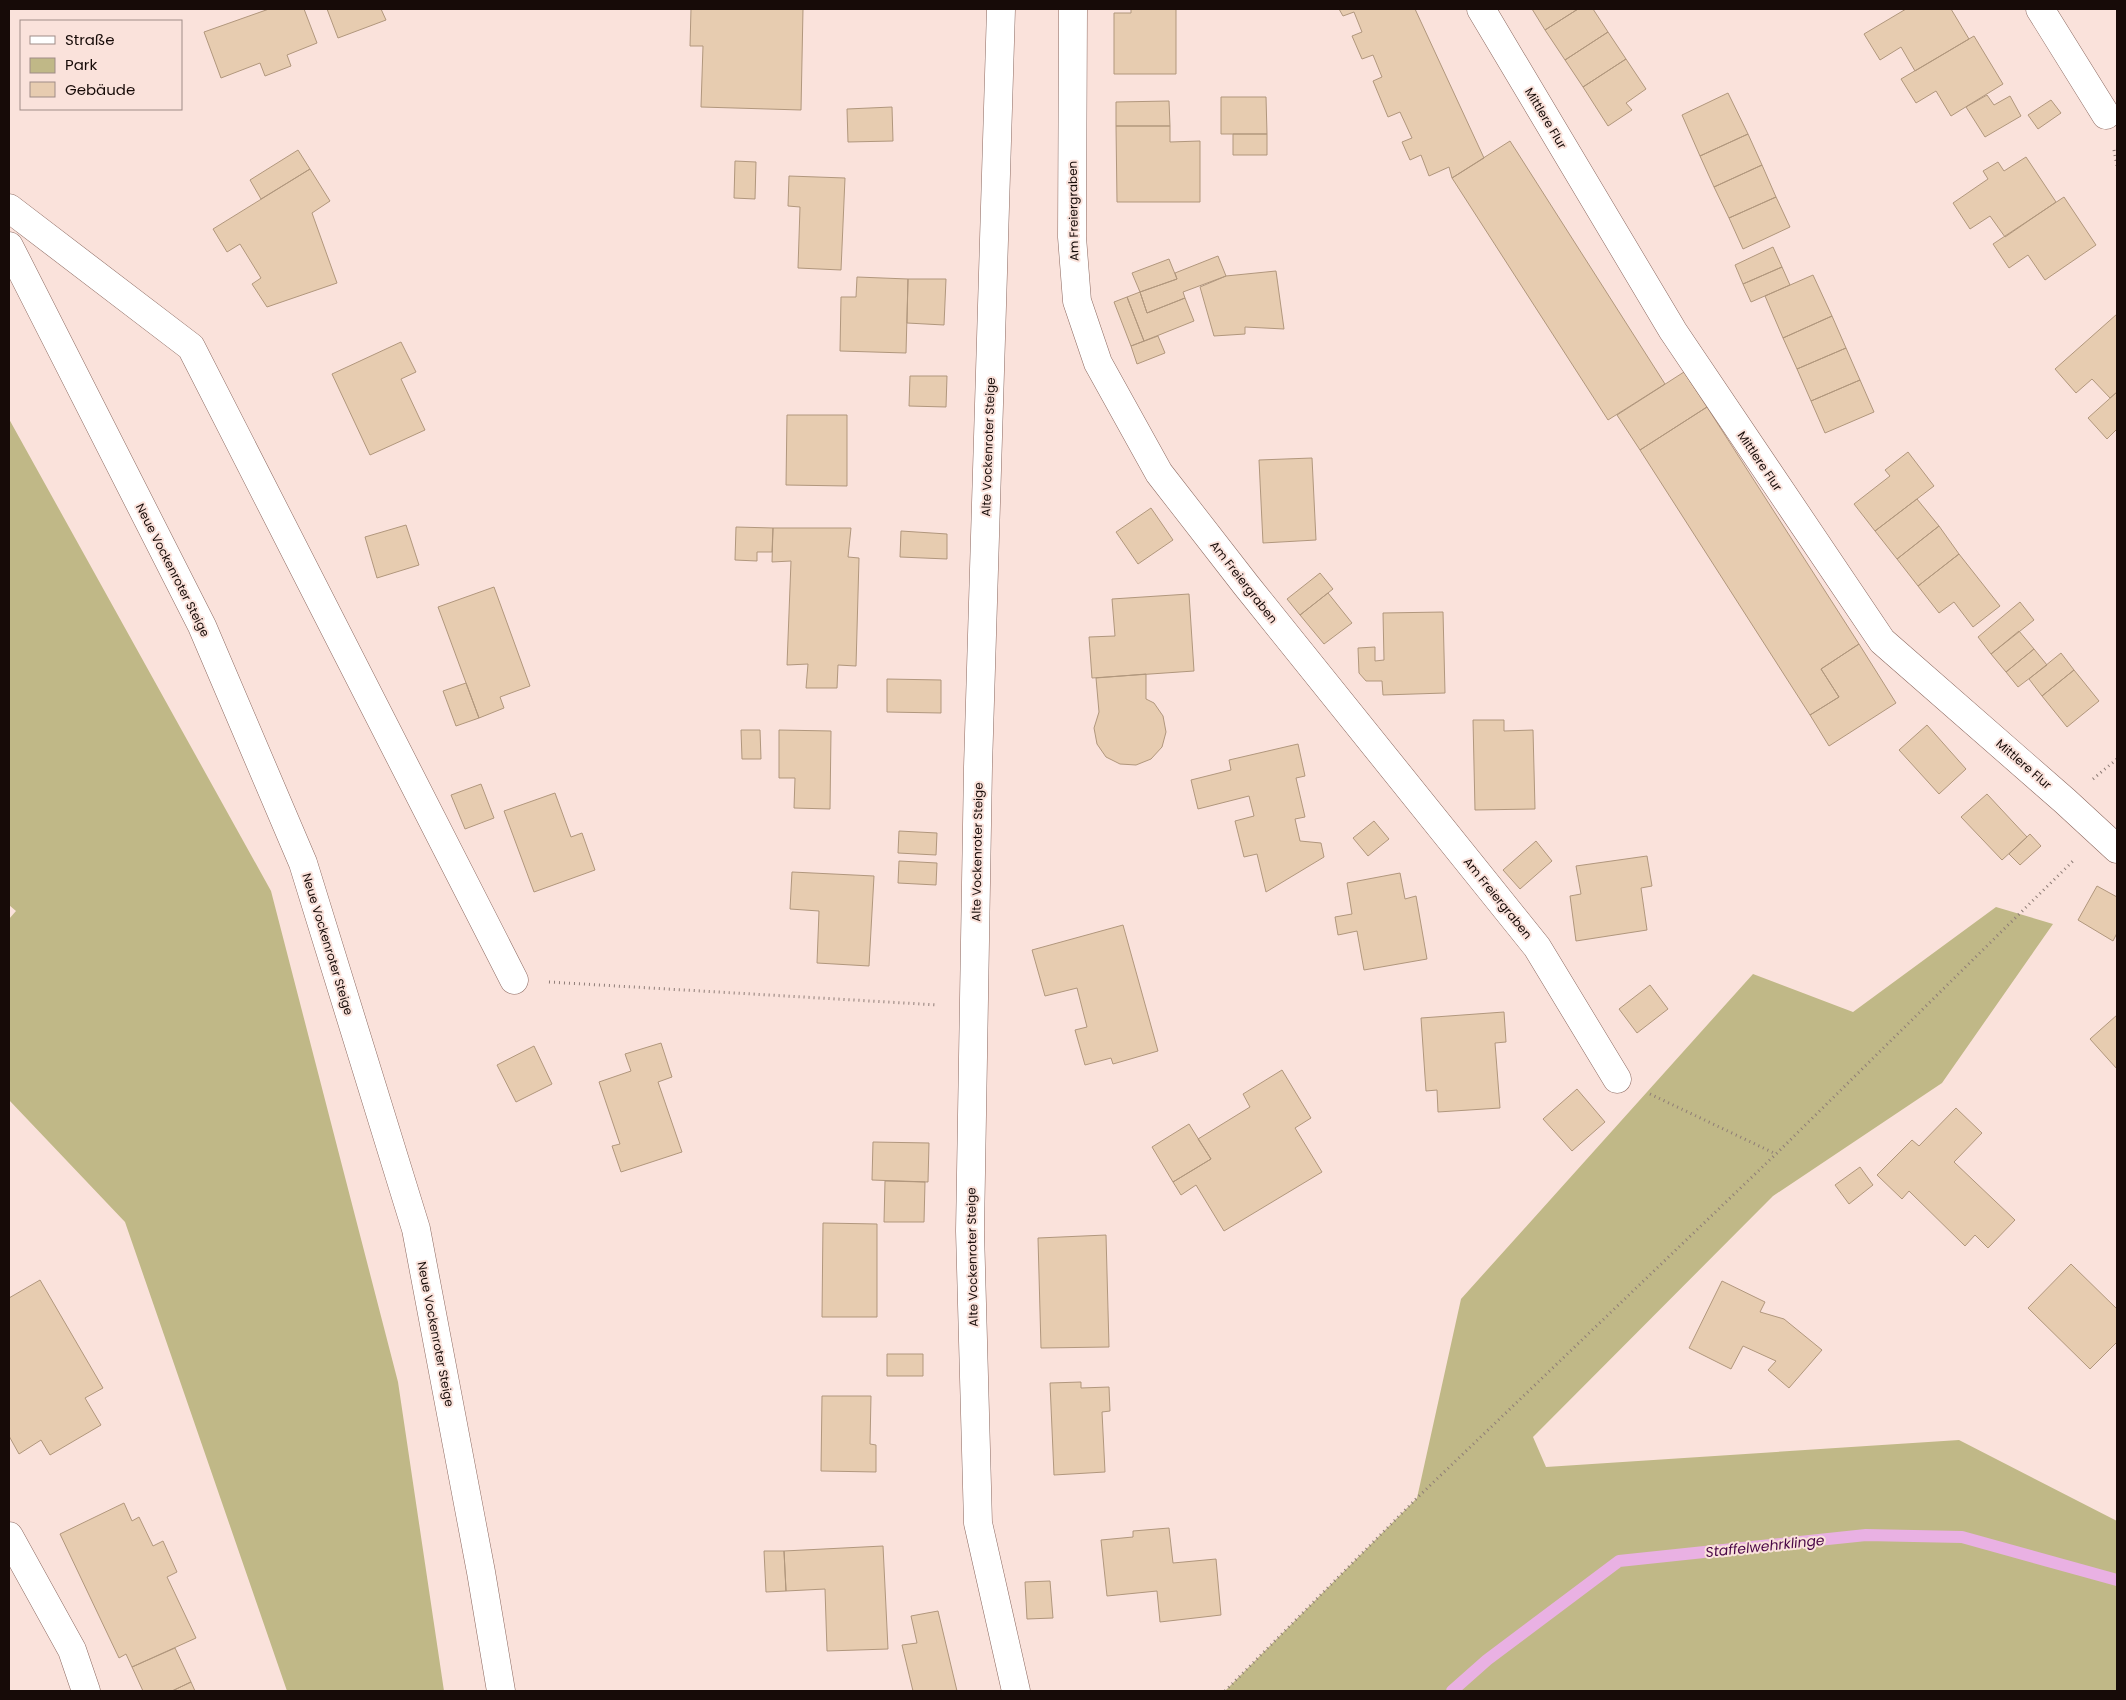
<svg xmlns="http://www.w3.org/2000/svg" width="2126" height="1700" font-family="Poppins,sans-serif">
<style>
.green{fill:#c0b887}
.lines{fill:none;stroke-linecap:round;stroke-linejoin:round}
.stream{stroke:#e9b1e3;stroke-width:12}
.building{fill:#e7ccb0;stroke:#b1977d}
.street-casing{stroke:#8c6960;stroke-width:29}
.secondary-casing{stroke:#8c6960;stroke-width:29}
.path{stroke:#8e7c76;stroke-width:3;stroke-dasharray:1 4;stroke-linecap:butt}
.street{stroke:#fff;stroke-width:28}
.secondary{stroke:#fff;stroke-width:28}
.labels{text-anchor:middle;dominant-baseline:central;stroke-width:4;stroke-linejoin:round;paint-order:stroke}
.street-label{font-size:12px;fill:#170b08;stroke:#fae2db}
.water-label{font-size:14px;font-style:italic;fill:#490646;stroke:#fae2db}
</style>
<rect width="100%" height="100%" fill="#fae2db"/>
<path class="green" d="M9,419L271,891L398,1382L444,1691H287L125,1222L9,1100V919L16,911L9,905Z
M1996,907L2053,924L1942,1083L1773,1196L1533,1437L1546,1467L1959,1440L2117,1521V1691H1225L1417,1498L1461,1299L1753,974L1853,1012Z"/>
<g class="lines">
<path class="stream" d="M1452,1691L1487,1660L1619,1561L1866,1535L1962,1537L2117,1580"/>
</g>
<path class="building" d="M269,9H304L317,43L287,55L291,66L265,76L260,63L221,78L204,32Z
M327,9H381L386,20L338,38Z
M691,9H803L801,110L701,107L703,46H690Z
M1131,9H1176V74H1114V13H1131Z
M1339,9H1415L1484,158L1452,178L1449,167L1429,176L1421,155L1410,160L1402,142L1412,138L1400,112L1388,117L1373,81L1382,77L1373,55L1362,59L1352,36L1362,32L1354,12L1343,16Z
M1532,9H1578L1545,30Z
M1578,9H1593L1608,32L1565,60L1545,30Z
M1906,9H1951L1969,39L1915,71L1901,47L1880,60L1864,34Z
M1608,32L1626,59L1583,87L1565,60Z
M1974,36L2003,84L1951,116L1936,91L1916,103L1901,79Z
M1626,59L1646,89L1626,103L1632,110L1608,126L1583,87Z
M1728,93L1748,134L1700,156L1682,115Z
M1987,95L1994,105L2010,96L2021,116L1985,137L1966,107Z
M1221,97H1266L1267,134H1221Z
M2051,100L2061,113L2038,129L2028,115Z
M1169,101L1170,126H1116V102Z
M892,107L893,141L848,142L847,109Z
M1116,126H1170V142L1200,141V202H1117Z
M1233,134H1267V155H1233Z
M1748,134L1762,165L1714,187L1700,156Z
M1510,141L1665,384L1608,420L1452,178Z
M298,150L310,169L261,199L250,180Z
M2026,157L2056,202L2005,237L1990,216L1970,229L1953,203L1988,179L1983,171L1998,162L2004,171Z
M735,161L756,162L755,199L734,198Z
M1762,165L1776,197L1729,218L1714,187Z
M310,169L330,201L312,213L337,283L267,307L252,284L261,278L240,244L227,252L213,229Z
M789,176L845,178L841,270L798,268L800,207L788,206Z
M1776,197L1790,227L1743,249L1729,218Z
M2064,197L2096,245L2045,280L2028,255L2009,268L1993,244Z
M1773,247L1782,267L1743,284L1735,265Z
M1218,256L1226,276L1183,292L1185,298L1147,313L1140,292L1177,279L1175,273Z
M1169,259L1177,279L1140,292L1132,273Z
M1782,267L1790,285L1751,302L1743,284Z
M1276,271L1284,329L1245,327V334L1214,336L1200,287L1226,276Z
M1813,275L1832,316L1783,338L1765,296Z
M857,277L908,279L906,353L840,351L841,297H856Z
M908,279H946L944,325L907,323Z
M1140,292L1147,313L1185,298L1194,321L1144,341L1127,297Z
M1127,297L1144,341L1131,346L1114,302Z
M2117,314V392L2110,398L2092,379L2076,393L2055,369Z
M1832,316L1846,348L1797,369L1783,338Z
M1158,336L1165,353L1137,364L1131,346Z
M401,342L416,372L401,379L425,430L370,455L332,374Z
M1846,348L1860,380L1811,401L1797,369Z
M1684,372L1707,407L1640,450L1617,415Z
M910,376H947L946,407L909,406Z
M1860,380L1874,412L1825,433L1811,401Z
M2117,392V429L2107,439L2088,418Z
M1707,407L1859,644L1821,669L1839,697L1810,715L1640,450Z
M787,415H847V486L786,485Z
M1908,452L1934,486L1875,531L1854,504L1890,476L1885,470Z
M1312,458L1316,540L1263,543L1259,460Z
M1917,499L1939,526L1897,559L1875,531Z
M1151,508L1173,540L1138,564L1116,532Z
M406,525L419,565L377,578L365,537Z
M1939,526L1959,554L1918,586L1897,559Z
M736,527L773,528L772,552H757V561L735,560Z
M773,528H851L848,557L859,558L856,666L838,665L837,688H806L808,664L787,665L791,561L772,562Z
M901,531L947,534V559L900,557Z
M1959,554L2000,606L1973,627L1954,602L1939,613L1918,586Z
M1320,573L1333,589L1300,615L1287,599Z
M494,587L530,686L500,697L504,708L479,718L438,607Z
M1328,593L1352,623L1324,644L1300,615Z
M1189,594L1194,671L1092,678L1089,637L1115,636L1112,599Z
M2020,602L2034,620L1991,654L1978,637Z
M1443,612L1445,693L1383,695L1382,681H1366L1359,673L1358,648L1375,647V661L1384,660L1383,613Z
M2019,631L2034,649L2006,672L1991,654Z
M1859,644L1896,703L1829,746L1810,715L1839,697L1821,669Z
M2034,649L2047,665L2018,687L2006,672Z
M2061,653L2074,670L2042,696L2029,679Z
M2074,670L2099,701L2067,727L2042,696Z
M1146,674V699L1154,703L1163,716L1166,732L1162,747L1151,759L1136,765L1120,764L1106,757L1097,744L1094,728L1099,712L1096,678Z
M887,679L941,680V713L887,712Z
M466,683L479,718L456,726L443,691Z
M1473,720H1504V731L1533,730L1535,809L1475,810Z
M1927,725L1966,769L1939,794L1899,750Z
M741,730H760L761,759H742Z
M779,730L831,731L830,809L794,808L795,778H779Z
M1298,744L1305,776L1296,778L1305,817L1295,819L1300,841L1321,843L1324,857L1266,892L1257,854L1244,857L1235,821L1254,816L1249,796L1198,809L1191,780L1231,770L1229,760Z
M481,784L494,818L465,829L451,795Z
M555,793L571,837L582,833L595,870L534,892L504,811Z
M1987,794L2027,837L2002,860L1961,817Z
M1374,821L1389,839L1368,856L1353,838Z
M899,831L937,833L936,855L898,853Z
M2030,834L2041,846L2020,865L2009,854Z
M1536,841L1552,861L1520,889L1503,870Z
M1647,856L1652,886L1641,888L1647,930L1576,941L1570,896L1581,894L1576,866Z
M899,861L937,863L936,885L898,883Z
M792,872L874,876L869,966L817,963L819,911L790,909Z
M1400,873L1405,899L1416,896L1427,959L1364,970L1357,931L1338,935L1335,917L1352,914L1347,883Z
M2097,886L2117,897V933L2113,941L2078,920Z
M1123,925L1158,1051L1113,1064L1111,1058L1085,1065L1075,1030L1087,1027L1077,988L1045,996L1032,950Z
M1650,985L1668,1009L1637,1033L1619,1009Z
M1504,1012L1506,1042L1495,1043L1500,1108L1438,1112L1437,1090L1426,1091L1421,1018Z
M2117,1015V1069L2090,1039Z
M661,1043L672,1077L658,1082L682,1152L621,1172L612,1146L620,1144L599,1082L631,1071L625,1054Z
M534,1046L552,1084L516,1102L497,1065Z
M1282,1070L1311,1118L1295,1128L1322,1172L1224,1231L1196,1185L1181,1195L1173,1182L1211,1159L1198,1139L1250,1107L1243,1094Z
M1577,1089L1605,1122L1572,1151L1543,1119Z
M1956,1108L1982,1133L1954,1162L2015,1220L1988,1248L1975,1235L1965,1246L1909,1191L1902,1199L1877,1175L1912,1140L1919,1146Z
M1189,1124L1211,1159L1173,1182L1152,1147Z
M873,1142L929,1143L928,1182L872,1180Z
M1860,1167L1873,1185L1849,1204L1835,1185Z
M885,1181L925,1182L924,1222H884Z
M823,1223L877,1224V1317H822Z
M1106,1235L1109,1347L1041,1348L1038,1238Z
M2071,1264L2117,1309V1342L2090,1369L2028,1308Z
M40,1280L103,1388L85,1398L101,1425L50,1455L41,1440L19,1454L9,1436V1298Z
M1722,1281L1765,1302L1760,1312L1784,1319L1822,1350L1789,1388L1768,1370L1776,1361L1743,1346L1731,1369L1689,1348Z
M887,1354H923V1376H887Z
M1081,1382V1388L1109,1387L1110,1411L1102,1412L1105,1472L1054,1475L1050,1383Z
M822,1396H871L870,1444L876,1445V1472L821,1471Z
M124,1503L132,1521L139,1517L153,1546L163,1541L177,1572L167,1577L196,1638L132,1667L126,1654L119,1658L60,1534Z
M1169,1528L1173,1563L1216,1559L1221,1615L1160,1622L1157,1591L1107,1596L1101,1540L1133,1537V1531Z
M883,1546L888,1649L827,1651L825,1589L786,1591L784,1551Z
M764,1551H784L786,1591L766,1592Z
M1050,1581L1053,1618L1027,1619L1025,1582Z
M938,1611L957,1691H913L902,1645L917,1643L911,1616Z
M175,1648L191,1682L172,1691H143L132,1667Z
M191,1682L195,1691H172Z"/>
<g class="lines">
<defs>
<path id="street" d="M1001,9L978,767L970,1231L978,1523L1016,1691
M1073,9L1072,237L1077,301L1098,363L1159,473L1246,585L1537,947L1617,1079
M1481,9L1673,331L1882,641L2065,801L2117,849
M2040,9L2106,115
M9,208L191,347L514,980
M9,1536L72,1650L86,1691"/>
<path id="secondary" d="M9,246L202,626L303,863L416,1229L481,1572L501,1691"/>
</defs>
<use href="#street" class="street-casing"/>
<use href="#secondary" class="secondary-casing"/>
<path class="path" d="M2114,150L2117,166
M2093,779L2117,759
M549,982L938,1005
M1650,1094L1776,1154
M1225,1691L1417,1498L1776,1154L2075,859"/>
<use href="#street" class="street"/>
<use href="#secondary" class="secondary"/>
</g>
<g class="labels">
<g class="street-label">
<text transform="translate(1546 118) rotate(59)">Mittlere Flur</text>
<text transform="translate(1073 211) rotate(-91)">Am Freiergraben</text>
<text transform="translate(988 447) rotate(-88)">Alte Vockenroter Steige</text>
<text transform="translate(1760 461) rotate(56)">Mittlere Flur</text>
<text transform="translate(173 570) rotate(63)">Neue Vockenroter Steige</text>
<text transform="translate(1244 582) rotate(52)">Am Freiergraben</text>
<text transform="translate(2024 764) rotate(41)">Mittlere Flur</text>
<text transform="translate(977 852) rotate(-89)">Alte Vockenroter Steige</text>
<text transform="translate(1498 898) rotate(51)">Am Freiergraben</text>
<text transform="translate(328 944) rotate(73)">Neue Vockenroter Steige</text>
<text transform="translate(972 1257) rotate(-91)">Alte Vockenroter Steige</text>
<text transform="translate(436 1334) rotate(79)">Neue Vockenroter Steige</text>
</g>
<g class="water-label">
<text transform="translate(1765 1546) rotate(-6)">Staffelwehrklinge</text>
</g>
</g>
<rect width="2126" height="1700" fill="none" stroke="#170b08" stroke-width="20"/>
<rect x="20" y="20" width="162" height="90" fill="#fae2db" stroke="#9f8c87"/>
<rect x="30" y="36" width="25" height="8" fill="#ffffff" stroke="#9f8c87"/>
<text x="65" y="45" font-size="15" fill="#170b08">Straße</text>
<rect x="30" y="58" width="25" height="15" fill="#c0b887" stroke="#9f8c87"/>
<text x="65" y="70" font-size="15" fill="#170b08">Park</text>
<rect x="30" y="82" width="25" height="15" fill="#e7ccb0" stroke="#9f8c87"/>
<text x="65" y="95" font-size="15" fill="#170b08">Gebäude</text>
</svg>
